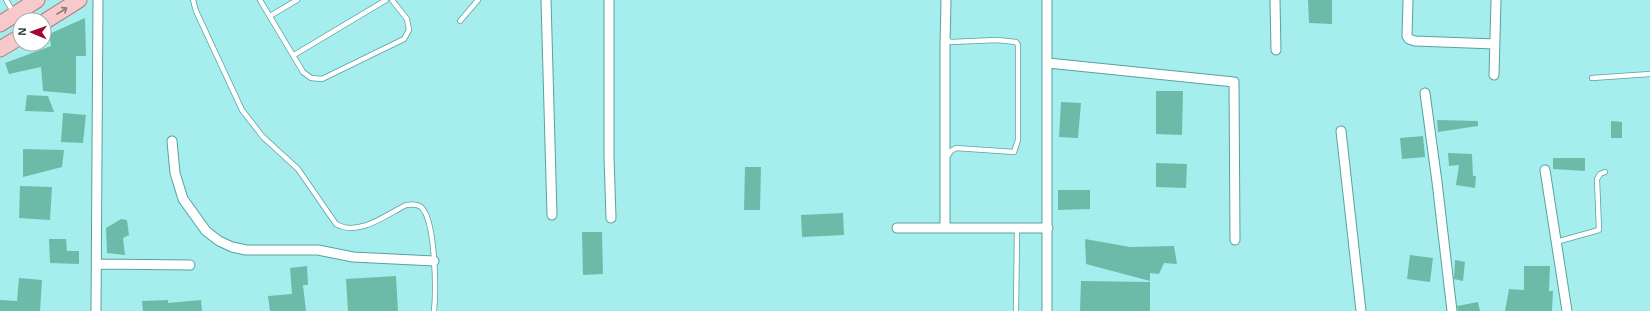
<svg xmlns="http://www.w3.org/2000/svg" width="1650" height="311" font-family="Arial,sans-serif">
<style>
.building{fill:#6cbba8}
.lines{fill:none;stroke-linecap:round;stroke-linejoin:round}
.lane-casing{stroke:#59a0a1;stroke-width:6}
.street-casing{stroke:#59a0a1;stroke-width:11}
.primary-casing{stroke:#a88082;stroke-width:17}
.lane{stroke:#fff;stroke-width:4.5}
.street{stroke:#fff;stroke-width:9}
.primary{stroke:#f8c9cb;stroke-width:15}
.oneway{stroke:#7f7a7b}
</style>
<rect width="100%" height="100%" fill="#a6eeee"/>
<path class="building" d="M1308,0H1332V24L1309,23Z
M85,18L86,56H76V94L43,91L41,67L9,74L5,63L51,46L49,34Z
M1156,91H1183L1182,135L1156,134Z
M27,95L48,96L54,112L25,111Z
M1061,102L1081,103L1078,138L1059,137Z
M63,113L86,115L83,143L61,142Z
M1437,120L1478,121V126L1438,132Z
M1611,121L1622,122V138H1611Z
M1423,136L1425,157L1402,159L1400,138Z
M23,149L64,150L62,167L23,177Z
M1448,153L1472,154L1473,176H1476L1475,188L1456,185L1459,165L1449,166Z
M1553,158H1585V171L1553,169Z
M1156,163L1187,164L1186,188L1156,187Z
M745,167H761L760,210H744Z
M20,186L52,187L50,220L19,218Z
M1058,190H1090V209L1058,210Z
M843,213L844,235L802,237L801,215Z
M121,219L127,220L129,235L123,238L125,255L107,253L106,228Z
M582,232H602L603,274L583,275Z
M49,239H66L67,251H79V264L50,263Z
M1085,239L1130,247L1174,246L1177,264L1164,263L1159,274L1150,273V281L1086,264Z
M1410,255L1433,258L1430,282L1407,279Z
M1455,260L1465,262L1463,281L1454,279Z
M307,266L308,285H303L306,311H270L268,296L292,294L290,268Z
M1524,266H1550L1549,291H1553L1552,311H1505L1509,289L1524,290Z
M396,276L398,311H348L346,279Z
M19,278L42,280L40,311H0V300L17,301Z
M1081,281L1150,282V311H1080Z
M168,300V303L201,300L202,311H143L142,301Z
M1478,302L1480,311H1458L1457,306Z"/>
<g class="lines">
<defs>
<path id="lane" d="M6,0L14,13
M193,0L196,11L242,110L263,137L298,169L336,224C358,237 386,215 406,205C412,204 417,204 421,207C436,220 436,292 434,311
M260,0L303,72L311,78L322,79L404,39L409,30L407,19L392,0
M270,16L297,0
M460,21L478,0
M945,40L951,42L997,40L1016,42L1018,45V140L1014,152L956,148L951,151L947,157
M294,55L386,0
M1592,78L1650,74
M1556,242L1599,230L1597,179L1600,174L1605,172
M1016,311L1017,228"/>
<path id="street" d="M546,0L552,215
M609,0V157L611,218
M1275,0L1276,50
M1408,0L1407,36L1409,39L1415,41L1495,44
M1048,63L1234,82L1235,240
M1494,75L1496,0
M1425,93L1437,182L1452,311
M1341,131L1361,311
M172,141L175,173L183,199L206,231L219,241L232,247L246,250H318L353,257L434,261
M1545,170L1567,311
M897,228H1048
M945,228V46L946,0
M97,264L190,265
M96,311L98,0
M1047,311V0"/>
<path id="primary" d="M44,22L79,0
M0,24L37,0
M0,49L20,37"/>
</defs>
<use href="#lane" class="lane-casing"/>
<use href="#street" class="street-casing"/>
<use href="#primary" class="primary-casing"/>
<use href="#lane" class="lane"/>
<use href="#street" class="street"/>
<use href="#primary" class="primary"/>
</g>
<defs><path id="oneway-shaft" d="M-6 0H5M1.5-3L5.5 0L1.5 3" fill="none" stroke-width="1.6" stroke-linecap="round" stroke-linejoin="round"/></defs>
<use class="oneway" href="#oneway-shaft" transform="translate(62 11) rotate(-32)"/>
<g transform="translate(32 32) rotate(272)"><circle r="19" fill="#ffffff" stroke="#a4b0b0"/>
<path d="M0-3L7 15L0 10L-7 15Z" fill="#a30430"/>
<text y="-6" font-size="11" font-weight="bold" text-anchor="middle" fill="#1c3a3a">N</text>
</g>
</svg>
